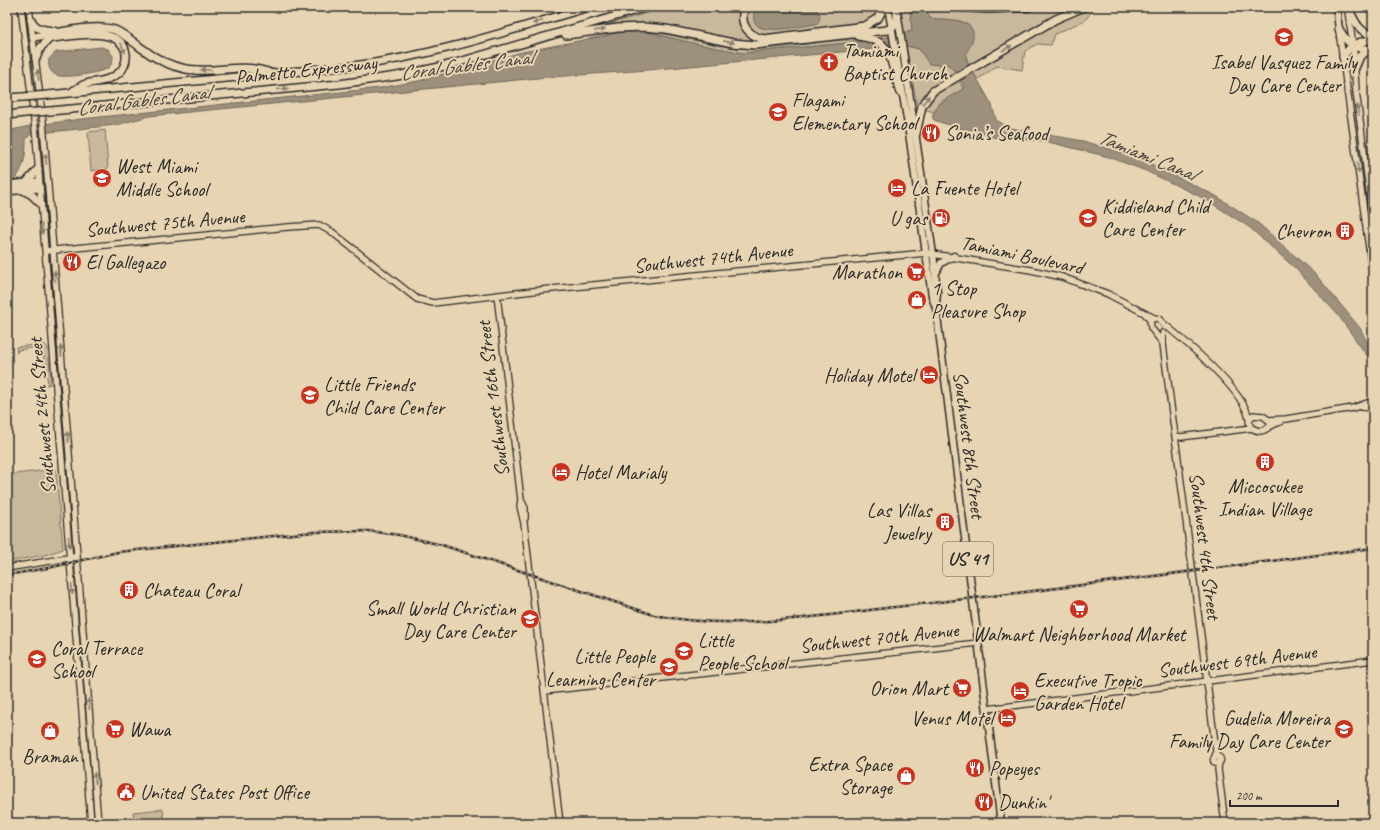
<svg xmlns="http://www.w3.org/2000/svg" width="1380" height="830" font-family="Caveat,sans-serif">
<style>
.green{fill:#c8b89c;stroke:#7a7264}
.water{fill:#9d917d;stroke:#6f685c}
.lines{fill:none;stroke-linecap:round;stroke-linejoin:round}
.secondary-casing{stroke:#2b2b2b;stroke-width:8}
.primary-casing{stroke:#2b2b2b;stroke-width:9}
.highway-casing{stroke:#2b2b2b;stroke-width:10}
.secondary{stroke:#e7d4b2;stroke-width:5.5}
.primary{stroke:#e7d4b2;stroke-width:6}
.highway{stroke:#e7d4b2;stroke-width:7}
.rail-casing{stroke:#2b2b2b;stroke-width:2.5}
.rail{stroke:#e7d4b2;stroke-width:1;stroke-dasharray:3;stroke-linecap:butt}
.highway-bridge-casing{stroke:#2b2b2b;stroke-width:10;stroke-linecap:butt}
.highway-bridge{stroke:#e7d4b2;stroke-width:7}
.oneway{fill:#89806e}
.labels{text-anchor:middle;dominant-baseline:central;stroke-width:4;stroke-linejoin:round;paint-order:stroke}
.shield{fill:#e7d4b2;stroke:#635e54;stroke-width:1}
.shield-label{font-size:19px;font-weight:bold;fill:#2b2b2b}
.poi-label{font-size:20px;fill:#2b2b2b;stroke:#e7d4b2;text-anchor:start}
.street-label{font-size:20px;fill:#2b2b2b;stroke:#e7d4b2}
.water-label{font-size:21px;font-style:italic;fill:#484440;stroke:#e7d4b2}
</style>
<rect width="100%" height="100%" fill="#e7d4b2"/>
<filter id="ink" filterUnits="userSpaceOnUse"><feTurbulence type="fractalNoise" baseFrequency=".025" numOctaves="2"/><feDisplacementMap in="SourceGraphic" scale="8" xChannelSelector="R" yChannelSelector="G"/><feConvolveMatrix kernelMatrix="1 2 1 2 8 2 1 2 1" color-interpolation-filters="sRGB"/></filter>
<g filter="url(#ink)">
<path class="green" d="M668,7H741C738,20 740,31 752,39L751,42L656,25L638,24L609,26V24Z
M748,7H760L755,10L759,27C783,33 797,22 817,10L764,7H876L879,12L866,23L766,36C751,32 741,24 748,7Z
M900,7H905L910,10L912,31L904,33Z
M927,7L967,11L1065,9L1073,7V9L970,67L965,54L971,28C962,16 943,21 930,18L927,13Z
M1096,7L1085,20L1055,34L1051,45L1037,44L1025,51L1022,70L997,66L977,80L972,71L1061,19L1086,9Z
M642,31C679,34 714,48 751,49C791,50 830,36 870,41L743,53L701,45Z
M906,46L920,49C929,67 931,62 948,64L957,74L937,86L918,111Z
M959,79L963,89L942,101L934,112L923,109L937,92Z
M105,130L108,167L107,169L91,171L88,132Z
M44,344L48,348L51,384L46,385L48,384L43,352H39L38,347L18,350L17,353L16,347Z
M56,469L63,549L45,555L7,562V475Z
M163,809L164,823H135L133,812Z"/>
<path class="water" d="M760,7L817,10L820,15L819,21L816,24C800,26 744,41 755,10Z
M910,7H925L930,18C944,21 980,15 972,42C970,48 965,51 966,59L992,105L996,120L1010,128L1083,141L1139,158L1216,196L1258,223L1316,275L1360,328L1367,342L1373,345V364L1338,315L1295,268L1249,227L1205,199L1146,171L1109,157L1044,141L990,137L980,131L958,128L934,120L932,116L938,105L963,89C964,84 961,81 959,77C947,58 947,67 929,64L919,49L906,46L648,70L538,78L149,116L116,125L31,134L26,139C26,156 24,169 13,182L7,183V131L30,126L81,119L380,88L418,81L522,52L624,32L642,31L701,45L743,53L867,41L912,31Z
M101,47L108,49L113,56C113,61 112,65 108,68C101,73 64,79 56,75C49,72 48,65 49,59L56,52Z"/>
<g class="lines">
<defs>
<path id="secondary" d="M21,7L36,137L91,823
M29,7L43,122L98,823
M1348,11L1354,54L1356,91L1373,219
M1339,31L1373,277
M45,251L288,227L319,225L332,232L417,299L433,303L541,290L926,253L1031,270L1062,277L1108,294L1154,318
M497,295L521,500L520,506L524,523L560,823
M1146,315L1150,320L1151,328L1162,342
M1151,320L1154,318L1160,319L1165,327
M1164,324C1186,342 1244,390 1249,419
M1163,333V344L1216,751L1215,757
M1361,407L1373,408
M1269,420L1286,419L1353,408L1373,401
M1270,426V421L1263,416L1253,415L1249,420L1250,427C1266,437 1266,425 1280,422
M1175,436L1181,437L1252,428
M521,500L525,508V518
M7,568L74,557
M544,691L978,643
M987,709L1373,660
M1213.5 760a3.5 3.5 0 1 1 7 0a3.5 3.5 0 1 1-7 0Z
M1219,762L1218,769L1225,823"/>
<path id="primary" d="M888,7L907,119L932,296L936,308L1001,823
M1336,7L1339,29
M898,17L934,261L937,292L936,305
M895,76L899,92
M936,273L941,263L954,256"/>
<path id="highway" d="M745,7C738,23 748,36 764,39L865,26L878,18L884,7
M953,7L989,9L1029,7
M1348,7C1354,20 1358,32 1373,35
M31,20C37,31 43,29 54,31
M1339,29C1347,44 1356,50 1373,49
M566,35L618,28L644,27L666,29L733,43L755,45L887,30C898,25 898,18 896,7
M858,36C886,39 890,51 895,76
M33,37C56,34 93,23 115,30C124,34 132,41 140,47C154,58 169,66 186,69C214,74 241,63 268,72
M46,39C67,37 122,23 126,54C127,62 123,71 116,75C106,82 97,81 86,84C82,85 77,89 73,91
M1343,57C1350,45 1359,41 1373,40
M36,58L41,47L49,39
M1355,68L1360,56L1369,50
M48,95L353,66C434,56 511,30 589,7
M7,98L23,97
M50,111L339,84L397,76L449,65L647,7
M7,115L25,113
M916,134L922,106L933,91L1056,19L1084,7
M25,184L38,169
M7,185L38,182
M23,190L32,195L40,203
M7,191L39,188"/>
</defs>
<use href="#secondary" class="secondary-casing"/>
<use href="#primary" class="primary-casing"/>
<use href="#highway" class="highway-casing"/>
<use href="#secondary" class="secondary"/>
<use href="#primary" class="primary"/>
<use href="#highway" class="highway"/>
<defs>
<path id="rail" d="M7,575L48,568L118,552L313,532L369,531L399,535L442,545L654,615C737,632 821,615 904,606C1060,589 1217,568 1373,548"/>
</defs>
<use href="#rail" class="rail-casing"/>
<use href="#rail" class="rail"/>
<defs>
<path id="highway-bridge" d="M23,97L48,95
M25,113L50,111"/>
</defs>
<use href="#highway-bridge" class="highway-bridge-casing"/>
<use href="#highway-bridge" class="highway-bridge"/>
</g>
<defs><path id="oneway-solid" d="M-6-.8H1V-3.2L6.5 0L1 3.2V.8H-6Z"/></defs>
<g class="oneway">
<use href="#oneway-solid" transform="translate(538 22) rotate(164)"/>
<use href="#oneway-solid" transform="translate(600 30) rotate(-8)"/>
<use href="#oneway-solid" transform="translate(729 42) rotate(11)"/>
<use href="#oneway-solid" transform="translate(123 48) rotate(68)"/>
<use href="#oneway-solid" transform="translate(1007 48) rotate(-30)"/>
<use href="#oneway-solid" transform="translate(206 70) rotate(179)"/>
<use href="#oneway-solid" transform="translate(38 75) rotate(-97)"/>
<use href="#oneway-solid" transform="translate(283 89) rotate(-5)"/>
<use href="#oneway-solid" transform="translate(926 100) rotate(-53)"/>
<use href="#oneway-solid" transform="translate(1358 110) rotate(-98)"/>
<use href="#oneway-solid" transform="translate(46 159) rotate(-95)"/>
<use href="#oneway-solid" transform="translate(1358 168) rotate(82)"/>
<use href="#oneway-solid" transform="translate(42 229) rotate(85)"/>
<use href="#oneway-solid" transform="translate(55 276) rotate(-95)"/>
<use href="#oneway-solid" transform="translate(61 351) rotate(-94)"/>
<use href="#oneway-solid" transform="translate(68 437) rotate(-95)"/>
<use href="#oneway-solid" transform="translate(69 542) rotate(85)"/>
<use href="#oneway-solid" transform="translate(72 589) rotate(85)"/>
<use href="#oneway-solid" transform="translate(89 704) rotate(-95)"/>
<use href="#oneway-solid" transform="translate(95 778) rotate(-95)"/>
</g>
</g>
<defs>
<symbol id="school-disc" viewBox="-11 -11 22 22"><circle r="9.5" fill="#c8321e" stroke="#e7d4b2"/><path d="M0-5L7-2L0 1L-7-2ZM-4 1L0 2.5L4 1V4Q0 6-4 4Z" fill="#fff"/></symbol>
<symbol id="church-disc" viewBox="-11 -11 22 22"><circle r="9.5" fill="#c8321e" stroke="#e7d4b2"/><path d="M-1.2-6h2.4v3.5h3.3v2.4h-3.3V6h-2.4V-.1h-3.3v-2.4h3.3Z" fill="#fff"/></symbol>
<symbol id="restaurant-disc" viewBox="-11 -11 22 22"><circle r="9.5" fill="#c8321e" stroke="#e7d4b2"/><path d="M-5-6h1v4h1v-4h1v4h1v-4h1v5L-1.5 .5V6h-2V.5L-5-1ZM5-6V6H3V1.5H1.5Q1.5-4 5-6Z" fill="#fff"/></symbol>
<symbol id="hotel-disc" viewBox="-11 -11 22 22"><circle r="9.5" fill="#c8321e" stroke="#e7d4b2"/><path d="M-6-4.5h1.5V1H6V5H4.5V3h-9V5H-6ZM-4 0a1.8 1.8 0 1 1 3.6 0ZM.5 0V-2.5h3Q6-2.5 6 0Z" fill="#fff"/></symbol>
<symbol id="fuel-disc" viewBox="-11 -11 22 22"><circle r="9.5" fill="#c8321e" stroke="#e7d4b2"/><path d="M-5.5-6h7V0h2V4h1.3V-2.5L3-4.5l.8-.8L6-3V5H2.5V1h-1V6h-7ZM-4.2-4.7v3.2H.2V-4.7Z" fill="#fff"/></symbol>
<symbol id="building-disc" viewBox="-11 -11 22 22"><circle r="9.5" fill="#c8321e" stroke="#e7d4b2"/><path d="M-4-6H4V6H1V3H-1V6H-4ZM-2.5-4.3h1.7v1.8h-1.7ZM.8-4.3h1.7v1.8H.8ZM-2.5-1h1.7V.8h-1.7ZM.8-1h1.7V.8H.8Z" fill="#fff"/></symbol>
<symbol id="supermarket-disc" viewBox="-11 -11 22 22"><circle r="9.5" fill="#c8321e" stroke="#e7d4b2"/><path d="M-6-5.5h2.5l.6 2H6L4.5 2H-2.5L-4.4-4H-6ZM-1.5 3.2a1.3 1.3 0 1 0 .1 0ZM3 3.2a1.3 1.3 0 1 0 .1 0Z" fill="#fff"/></symbol>
<symbol id="shop-disc" viewBox="-11 -11 22 22"><circle r="9.5" fill="#c8321e" stroke="#e7d4b2"/><path d="M-5-2.5h2.3a2.7 3.5 0 0 1 5.4 0H5L5.5 6h-11ZM-1.5-2.5h3a1.5 2.3 0 0 0-3 0Z" fill="#fff"/></symbol>
<symbol id="civic-disc" viewBox="-11 -11 22 22"><circle r="9.5" fill="#c8321e" stroke="#e7d4b2"/><path d="M-.6-6.5H3V-4.5H.6V-3L4-1V1h2V6H-6V1h2V-1L-.6-3ZM-1.2 2.5V6h2.4V2.5Z" fill="#fff"/></symbol>
</defs>
<g fill-rule="evenodd">
<use href="#school-disc" x="1273" y="26" width="22" height="22"/>
<use href="#church-disc" x="818" y="51" width="22" height="22"/>
<use href="#school-disc" x="767" y="101" width="22" height="22"/>
<use href="#restaurant-disc" x="920" y="122" width="22" height="22"/>
<use href="#school-disc" x="91" y="167" width="22" height="22"/>
<use href="#hotel-disc" x="886" y="177" width="22" height="22"/>
<use href="#fuel-disc" x="930" y="207" width="22" height="22"/>
<use href="#school-disc" x="1077" y="207" width="22" height="22"/>
<use href="#building-disc" x="1334" y="220" width="22" height="22"/>
<use href="#restaurant-disc" x="61" y="251" width="22" height="22"/>
<use href="#supermarket-disc" x="905" y="261" width="22" height="22"/>
<use href="#shop-disc" x="906" y="289" width="22" height="22"/>
<use href="#hotel-disc" x="918" y="364" width="22" height="22"/>
<use href="#school-disc" x="299" y="384" width="22" height="22"/>
<use href="#building-disc" x="1254" y="451" width="22" height="22"/>
<use href="#hotel-disc" x="550" y="461" width="22" height="22"/>
<use href="#building-disc" x="934" y="511" width="22" height="22"/>
<use href="#building-disc" x="118" y="579" width="22" height="22"/>
<use href="#supermarket-disc" x="1068" y="598" width="22" height="22"/>
<use href="#school-disc" x="519" y="608" width="22" height="22"/>
<use href="#school-disc" x="673" y="640" width="22" height="22"/>
<use href="#school-disc" x="26" y="648" width="22" height="22"/>
<use href="#school-disc" x="658" y="656" width="22" height="22"/>
<use href="#supermarket-disc" x="951" y="677" width="22" height="22"/>
<use href="#hotel-disc" x="1009" y="680" width="22" height="22"/>
<use href="#hotel-disc" x="996" y="707" width="22" height="22"/>
<use href="#supermarket-disc" x="104" y="718" width="22" height="22"/>
<use href="#school-disc" x="1333" y="718" width="22" height="22"/>
<use href="#shop-disc" x="39" y="720" width="22" height="22"/>
<use href="#restaurant-disc" x="964" y="757" width="22" height="22"/>
<use href="#shop-disc" x="895" y="765" width="22" height="22"/>
<use href="#civic-disc" x="115" y="781" width="22" height="22"/>
<use href="#restaurant-disc" x="973" y="791" width="22" height="22"/>
</g>
<g class="labels">
<rect class="shield" x="943" y="542" width="50" height="34" rx="3"/>
<g class="shield-label">
<text x="968" y="559">US 41</text>
</g>
<g class="poi-label">
<text x="843" y="50">Tamiami<tspan x="843" dy="23">Baptist Church</tspan></text>
<text x="1284" y="62" text-anchor="middle">Isabel Vasquez Family<tspan x="1284" dy="23">Day Care Center</tspan></text>
<text x="792" y="100">Flagami<tspan x="792" dy="23">Elementary School</tspan></text>
<text x="945" y="133">Sonia’s Seafood</text>
<text x="116" y="166">West Miami<tspan x="116" dy="23">Middle School</tspan></text>
<text x="911" y="188">La Fuente Hotel</text>
<text x="1102" y="206">Kiddieland Child<tspan x="1102" dy="23">Care Center</tspan></text>
<text x="927" y="218" text-anchor="end">U gas</text>
<text x="1331" y="231" text-anchor="end">Chevron</text>
<text x="86" y="262">El Gallegazo</text>
<text x="902" y="272" text-anchor="end">Marathon</text>
<text x="931" y="288">1 Stop<tspan x="931" dy="23">Pleasure Shop</tspan></text>
<text x="915" y="375" text-anchor="end">Holiday Motel</text>
<text x="324" y="384">Little Friends<tspan x="324" dy="23">Child Care Center</tspan></text>
<text x="575" y="472">Hotel Marialy</text>
<text x="1265" y="486" text-anchor="middle">Miccosukee<tspan x="1265" dy="23">Indian Village</tspan></text>
<text x="931" y="510" text-anchor="end">Las Villas<tspan x="931" dy="23">Jewelry</tspan></text>
<text x="143" y="590">Chateau Coral</text>
<text x="516" y="608" text-anchor="end">Small World Christian<tspan x="516" dy="23">Day Care Center</tspan></text>
<text x="1079" y="634" text-anchor="middle">Walmart Neighborhood Market</text>
<text x="698" y="640">Little<tspan x="698" dy="23">People School</tspan></text>
<text x="51" y="648">Coral Terrace<tspan x="51" dy="23">School</tspan></text>
<text x="655" y="656" text-anchor="end">Little People<tspan x="655" dy="23">Learning Center</tspan></text>
<text x="1034" y="680">Executive Tropic<tspan x="1034" dy="23">Garden Hotel</tspan></text>
<text x="948" y="688" text-anchor="end">Orion Mart</text>
<text x="993" y="718" text-anchor="end">Venus Motel</text>
<text x="1330" y="718" text-anchor="end">Gudelia Moreira<tspan x="1330" dy="23">Family Day Care Center</tspan></text>
<text x="129" y="729">Wawa</text>
<text x="50" y="756" text-anchor="middle">Braman</text>
<text x="892" y="764" text-anchor="end">Extra Space<tspan x="892" dy="23">Storage</tspan></text>
<text x="989" y="768">Popeyes</text>
<text x="140" y="792">United States Post Office</text>
<text x="998" y="802">Dunkin'</text>
</g>
<g class="street-label">
<text transform="translate(306 70) rotate(-6)">Palmetto Expressway</text>
<text transform="translate(165 223) rotate(-5)">Southwest 75th Avenue</text>
<text transform="translate(1022 255) rotate(12)">Tamiami Boulevard</text>
<text transform="translate(713 258) rotate(-6)">Southwest 74th Avenue</text>
<text transform="translate(493 399) rotate(-97)">Southwest 16th Street</text>
<text transform="translate(42 416) rotate(-95)">Southwest 24th Street</text>
<text transform="translate(969 445) rotate(83)">Southwest 8th Street</text>
<text transform="translate(1205 546) rotate(83)">Southwest 4th Street</text>
<text transform="translate(879 638) rotate(-6)">Southwest 70th Avenue</text>
<text transform="translate(1237 661) rotate(-7)">Southwest 69th Avenue</text>
</g>
<g class="water-label">
<text transform="translate(466 65) rotate(-7)">Coral Gables Canal</text>
<text transform="translate(143 100) rotate(-7)">Coral Gables Canal</text>
<text transform="translate(1147 155) rotate(22)">Tamiami Canal</text>
</g>
</g>
<rect width="1380" height="830" fill="none" stroke="#e7d4b2" stroke-width="24"/>
<rect x="12" y="12" width="1356" height="806" fill="none" stroke="#2b2b2b" stroke-width="1.5" filter="url(#ink)"/>
<path d="M1230 800v6h108v-6" fill="none" stroke="#2b2b2b" stroke-width="2"/>
<text x="1236" y="800" font-size="12" fill="#2b2b2b" stroke="#e7d4b2" stroke-width="3" paint-order="stroke">200 m</text>
</svg>
